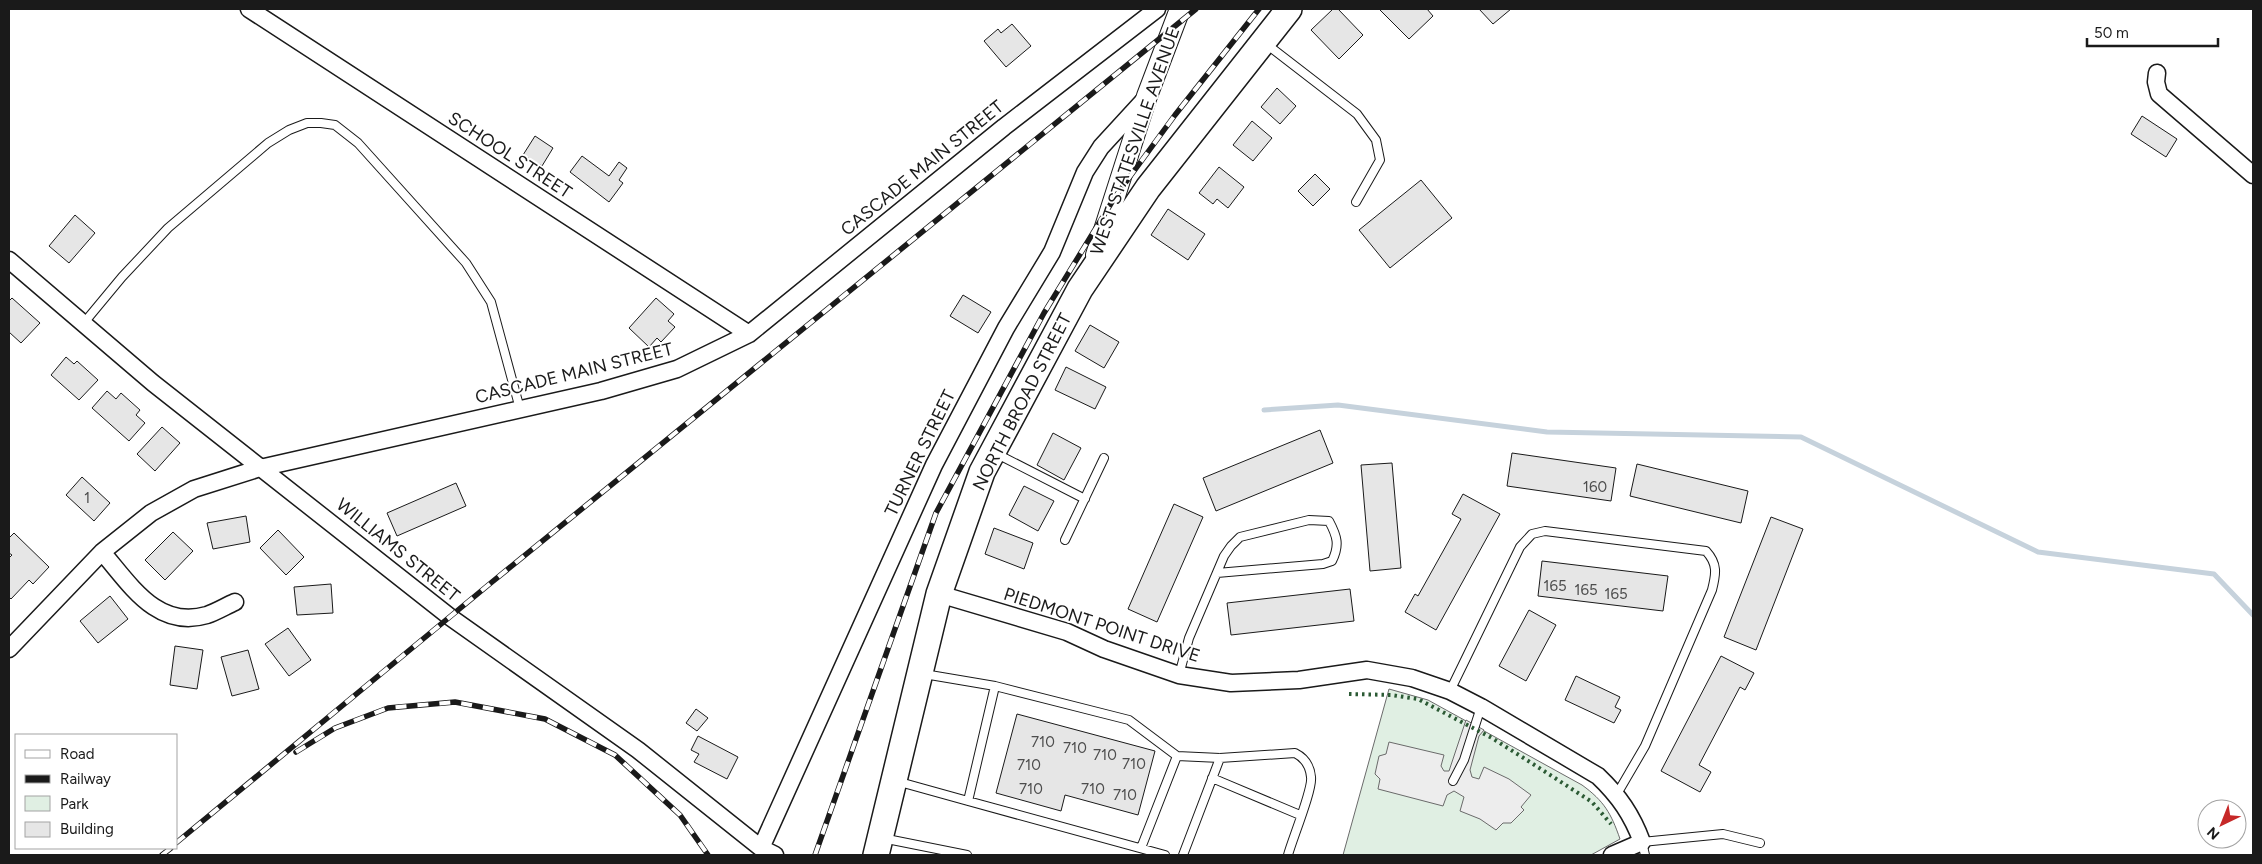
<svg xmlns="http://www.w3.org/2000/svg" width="2262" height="864" font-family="Figtree,sans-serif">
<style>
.green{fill:#e0efe3;stroke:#6a6a6a}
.parking{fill:#ededed;stroke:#6a6a6a}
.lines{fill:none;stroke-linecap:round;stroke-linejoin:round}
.stream{stroke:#c6d2dc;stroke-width:5}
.building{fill:#e6e6e6;stroke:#1a1a1a}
.service-casing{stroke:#1a1a1a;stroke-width:10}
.minor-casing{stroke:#1a1a1a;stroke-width:19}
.tertiary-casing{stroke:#1a1a1a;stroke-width:22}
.primary-casing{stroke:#1a1a1a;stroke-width:28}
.service{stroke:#fff;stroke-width:8}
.minor{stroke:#fff;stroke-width:16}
.tertiary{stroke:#fff;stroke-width:20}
.primary{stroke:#fff;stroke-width:25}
.rail-casing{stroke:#1a1a1a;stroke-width:5.5}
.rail{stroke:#fff;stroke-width:4;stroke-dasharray:11;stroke-linecap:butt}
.hedge{stroke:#2b5a34;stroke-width:4;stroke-dasharray:2.5 4;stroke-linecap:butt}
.labels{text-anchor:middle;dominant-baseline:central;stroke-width:4;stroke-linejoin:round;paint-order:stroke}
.number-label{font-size:15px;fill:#4d4d4d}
.street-label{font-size:18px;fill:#1a1a1a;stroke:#fff}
</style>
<rect width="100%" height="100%" fill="#fff"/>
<path class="green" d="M1389,689L1428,700L1582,785C1604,801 1611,813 1620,839L1591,855H1343Z"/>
<path class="parking" d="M1466,720L1484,730L1479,736L1470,770L1472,777L1479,779L1484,767L1509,779L1531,795L1521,807L1524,810L1511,823H1503L1496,830L1480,819L1460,811L1464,797L1454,791L1447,795L1443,806L1378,789L1380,779L1375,774L1379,756L1386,754L1389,742L1444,755L1441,766L1444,771H1449Z"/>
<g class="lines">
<path class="stream" d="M1264,410L1338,405L1547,432L1801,437L2038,552L2214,574L2253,615"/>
</g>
<path class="building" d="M1333,9H1338L1363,35L1339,59L1311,30Z
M1379,9H1427L1433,16L1409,39Z
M1479,9H1511L1493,24Z
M1012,24L1031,46L1006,67L984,41L998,29L1001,33Z
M1277,88L1296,106L1280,124L1261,107Z
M2142,116L2177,139L2166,157L2131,134Z
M1252,121L1272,138L1253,161L1233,145Z
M535,136L553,148L542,166L523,155Z
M582,156L609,176L619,162L627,168L619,180L623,183L609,202L570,172Z
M1219,167L1244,187L1228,208L1217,199L1213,204L1199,193Z
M1315,174L1330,189L1313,206L1298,191Z
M1421,180L1452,218L1390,268L1359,230Z
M1168,209L1205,234L1188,260L1151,235Z
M75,215L95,233L69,263L49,246Z
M963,295L991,312L978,333L950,316Z
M12,298L40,323L21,343L9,332V301Z
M656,298L674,314L668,321L675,327L661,342L657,338L649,347L629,328Z
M1090,325L1119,342L1104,368L1075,351Z
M66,357L74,364L77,361L98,380L79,400L51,375Z
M1066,367L1106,387L1095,409L1055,390Z
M107,391L116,399L121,393L140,410L136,415L145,423L129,441L92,408Z
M162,427L180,443L155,471L137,454Z
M1320,430L1333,463L1216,511L1203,478Z
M1053,433L1081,448L1064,480L1037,465Z
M1512,453L1616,468L1611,501L1507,486Z
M1392,463L1401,568L1370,571L1361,465Z
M1637,464L1748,491L1741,523L1630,496Z
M82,477L110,503L94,521L66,495Z
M456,483L466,506L397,536L387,513Z
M1024,486L1054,501L1038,531L1009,515Z
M1463,494L1500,514L1436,630L1405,612L1415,594L1418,596L1461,519L1452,514Z
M1174,504L1203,517L1157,622L1128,609Z
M246,516L250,542L213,549L207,523Z
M1771,517L1803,529L1756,650L1724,637Z
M994,528L1033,543L1024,569L985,554Z
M278,530L304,557L286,575L260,548Z
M173,532L193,551L165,580L145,560Z
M14,533L49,567L33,584L29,580L11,599L9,597V558L12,555L9,553V538Z
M1542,561L1668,576L1663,611L1538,596Z
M331,584L333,613L297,615L294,587Z
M1350,589L1354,621L1231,635L1227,603Z
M110,596L128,619L98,643L80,621Z
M1529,610L1556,625L1526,681L1499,666Z
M288,628L311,660L289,676L265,644Z
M175,646L203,650L197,689L170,685Z
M248,650L259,689L232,696L221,657Z
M1721,656L1754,673L1745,690L1740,687L1699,765L1711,772L1700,792L1661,771Z
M1576,676L1620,697L1615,707L1621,710L1614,723L1565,700Z
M696,709L708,718L697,731L686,723Z
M1017,714L1155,751L1138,815L1065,795L1061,811L996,793Z
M698,736L738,757L727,779L694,762L699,754L691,750Z"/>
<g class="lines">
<defs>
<path id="service" d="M1265,43L1357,114L1376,140L1380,160L1356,202
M83,324L122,277L168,228L268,143L289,130L307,123H321L335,125L358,143L466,263L491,302L520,409
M995,453L1085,499
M1065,540L1104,458
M924,674L995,686L1129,720L1177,756L1220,758L1295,753C1305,758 1310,766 1311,777C1313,789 1292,840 1288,855
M1179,675L1189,638L1224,556L1231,546L1240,537L1309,520L1329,521C1337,536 1340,545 1332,561L1323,564L1217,573
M1450,691L1520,547L1532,534L1545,531L1706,551C1718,564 1716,574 1712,590L1645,746L1617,794
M1212,778L1300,815
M896,781L968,801L995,686
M1453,781L1464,760L1481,707
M968,801L1165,855
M882,838L967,855
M1141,848L1177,756
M1183,855L1220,758
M1645,855L1642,842L1723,834L1760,843"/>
<path id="minor" d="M249,9L749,334
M2157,73L2156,82L2159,94L2253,175
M9,260L153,383L450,617L638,750L761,848L775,855
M102,552C130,584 157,630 207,615C216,612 226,606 235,602
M939,594L1067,632L1104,649L1179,675L1231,683L1299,680L1367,670L1412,678L1450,691L1481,707L1598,776C1619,796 1632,815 1642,842L1612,855
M9,649L102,552L151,513L194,489L260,468L601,391L677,369L749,334L1004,127L1157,9
M761,848L934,465L1006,328L1052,252L1085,172L1101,147L1146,98"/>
<path id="tertiary" d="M1096,255L1147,96L1180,9"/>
<path id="primary" d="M876,855L939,594L982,472L1080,289L1148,188L1289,9"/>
</defs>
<use href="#service" class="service-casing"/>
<use href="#minor" class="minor-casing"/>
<use href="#tertiary" class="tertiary-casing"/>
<use href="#primary" class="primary-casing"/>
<use href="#service" class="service"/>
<use href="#minor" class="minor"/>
<use href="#tertiary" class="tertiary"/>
<use href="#primary" class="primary"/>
<defs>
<path id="rail" d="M296,752L335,728L388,708L455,702L545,719L615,755L680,815L708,855
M176,843L492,582L1196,9
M162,855L171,848
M815,855L936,513L1044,313L1115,197L1175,115L1259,9"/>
</defs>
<use href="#rail" class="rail-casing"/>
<use href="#rail" class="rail"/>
<path class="hedge" d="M1349,694L1391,695L1418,699L1492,738L1544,771L1592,802L1611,824"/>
</g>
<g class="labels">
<g class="number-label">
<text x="1595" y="487">160</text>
<text x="87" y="498">1</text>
<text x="1555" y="586">165</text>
<text x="1586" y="590">165</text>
<text x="1616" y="594">165</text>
<text x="1043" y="742">710</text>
<text x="1075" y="748">710</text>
<text x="1105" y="755">710</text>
<text x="1134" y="764">710</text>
<text x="1029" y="765">710</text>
<text x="1031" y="789">710</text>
<text x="1093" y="789">710</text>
<text x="1125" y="795">710</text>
</g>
<g class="street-label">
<text transform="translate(1135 141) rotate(-71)">WEST STATESVILLE AVENUE</text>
<text transform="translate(510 155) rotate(33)">SCHOOL STREET</text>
<text transform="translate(922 168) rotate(-39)">CASCADE MAIN STREET</text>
<text transform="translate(574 373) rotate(-14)">CASCADE MAIN STREET</text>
<text transform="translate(1022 402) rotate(-63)">NORTH BROAD STREET</text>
<text transform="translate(920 453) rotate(-64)">TURNER STREET</text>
<text transform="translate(398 550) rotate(39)">WILLIAMS STREET</text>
<text transform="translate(1102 625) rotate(18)">PIEDMONT POINT DRIVE</text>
</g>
</g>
<rect width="2262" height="864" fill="none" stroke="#1a1a1a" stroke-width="20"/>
<rect x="15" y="734" width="162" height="115" fill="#ffffff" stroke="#a3a3a3"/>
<rect x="25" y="750" width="25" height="8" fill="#ffffff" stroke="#a3a3a3"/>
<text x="60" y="759" font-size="15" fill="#1a1a1a">Road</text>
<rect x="25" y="775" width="25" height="8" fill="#1a1a1a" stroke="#a3a3a3"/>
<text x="60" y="784" font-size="15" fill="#1a1a1a">Railway</text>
<rect x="25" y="796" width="25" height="15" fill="#e0efe3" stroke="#a3a3a3"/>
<text x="60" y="809" font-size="15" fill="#1a1a1a">Park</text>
<rect x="25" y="822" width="25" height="15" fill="#e6e6e6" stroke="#a3a3a3"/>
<text x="60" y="834" font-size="15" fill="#1a1a1a">Building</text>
<g transform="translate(2222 824) rotate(223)"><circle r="24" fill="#ffffff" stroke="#a3a3a3"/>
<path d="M0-4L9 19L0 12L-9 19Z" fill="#c62828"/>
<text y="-8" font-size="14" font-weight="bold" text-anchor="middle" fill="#1a1a1a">N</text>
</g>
<path d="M2087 38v8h131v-8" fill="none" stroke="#1a1a1a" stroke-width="2.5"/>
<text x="2094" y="38" font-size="15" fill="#1a1a1a" stroke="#ffffff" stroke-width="4" paint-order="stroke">50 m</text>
</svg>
